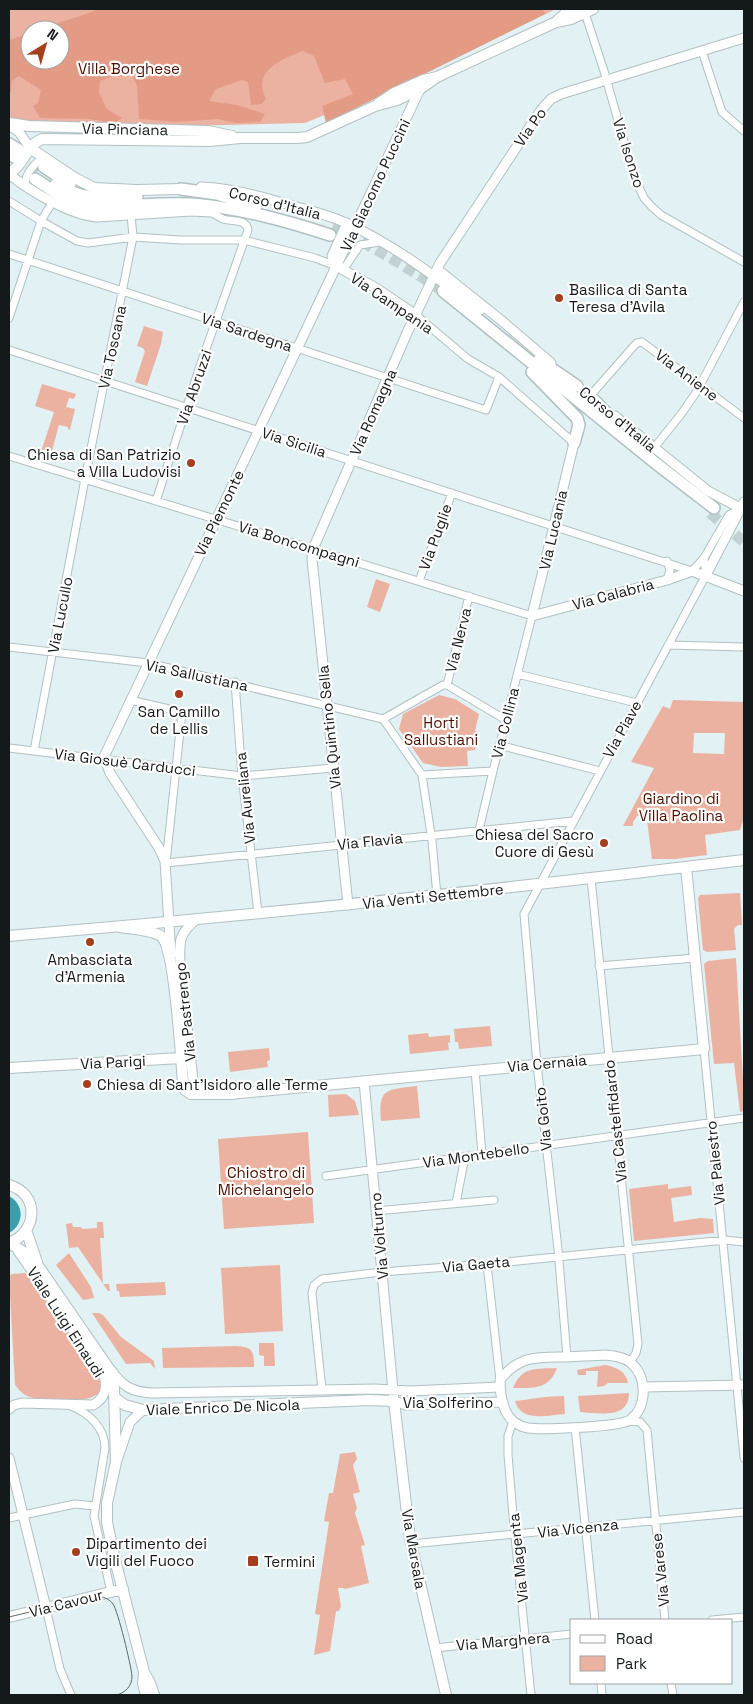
<svg xmlns="http://www.w3.org/2000/svg" width="753" height="1704" font-family="'Space Grotesk',sans-serif">
<style>
.green{fill:#ecb2a1;fill-rule:evenodd}
.forest{fill:#e39b85}
.water{fill:#3b9ead}
.lines{fill:none;stroke-linecap:round;stroke-linejoin:round}
.primary-tunnel{stroke:#c2d1d3;stroke-width:11;stroke-dasharray:11 5.5;stroke-linecap:butt}
.minor-casing{stroke:#b1c1c3;stroke-width:9}
.tertiary-casing{stroke:#b1c1c3;stroke-width:11}
.secondary-casing{stroke:#b1c1c3;stroke-width:12}
.primary-casing{stroke:#b1c1c3;stroke-width:14}
.minor{stroke:#fff;stroke-width:7}
.tertiary{stroke:#fff;stroke-width:9}
.secondary{stroke:#fff;stroke-width:10}
.primary{stroke:#fff;stroke-width:11}
.tram{stroke:#5f696b;stroke-width:1}
.poi-dot{fill:#a53e1c;stroke:#fff;stroke-width:2}
.labels{text-anchor:middle;dominant-baseline:central;stroke-width:4.5;stroke-linejoin:round;paint-order:stroke}
.park-label{font-size:15px;fill:#4f1000;stroke:#fff}
.street-label{font-size:15px;fill:#141a1b;stroke:#fff}
.poi-label{font-size:15px;fill:#141a1b;stroke:#fff;text-anchor:start}
</style>
<rect width="100%" height="100%" fill="#e1f1f4"/>
<path class="green" d="M9,9H556L418,76L305,123L95,128L9,119ZM30,30H60V60H30Z
M144,326L163,332L161,344L147,386L135,382L145,351L143,348L137,346Z
M42,384L76,394L74,399L69,398L66,407L75,409L70,430L68,429V427L59,425L50,458L40,455L54,412L35,406Z
M376,579L390,584L380,612L367,607Z
M439,695L455,699L479,714L475,731L479,733L475,750L467,751L468,766L441,767L423,763L399,729L403,714Z
M673,700L744,702V818L740,830L705,835L707,855L675,859H652L647,820L642,816H637L633,822V826H623L654,768L631,762L663,706L670,709ZM694,733H725L724,754L693,753Z
M740,893L742,925H738L734,929L736,950L707,952L703,950L698,898L700,895Z
M736,958L744,1098V1111L740,1112L734,1063L714,1064L704,964L708,961Z
M490,1026L492,1046L459,1049L458,1042H455L454,1029Z
M428,1033L429,1037L450,1035V1042L448,1043L449,1050L410,1054L408,1035Z
M269,1048L270,1060L267,1061L268,1067L230,1072L228,1052Z
M417,1086L420,1118L381,1121C378,1087 387,1090 417,1086Z
M346,1094L355,1101L359,1115L329,1117L328,1095Z
M308,1132L314,1223L224,1229L218,1139Z
M668,1184V1189L691,1186L692,1195L671,1198L674,1222L700,1218L713,1219L714,1233L634,1241L629,1189Z
M97,1222H103L104,1238H100L103,1284H109L110,1291H108L78,1247L69,1248L66,1224L72,1223L73,1227H81L82,1229L97,1228Z
M69,1253L91,1287L94,1298L83,1300L56,1265Z
M280,1265L283,1331L225,1334L221,1268Z
M26,1273L100,1378C108,1404 73,1399 57,1399C49,1399 38,1400 30,1397C23,1395 19,1390 15,1385L9,1276L12,1274Z
M165,1282L166,1295L120,1297L119,1291H117L116,1284Z
M92,1313H99L103,1315L121,1337L154,1361L155,1369L150,1363L126,1364Z
M259,1343H274L275,1366H264V1356L259,1355Z
M236,1346C253,1347 254,1351 254,1367L163,1368L162,1348Z
M605,1365C616,1367 626,1371 628,1383H608L604,1386L597,1387L598,1371H586V1375H578L577,1370Z
M557,1368C549,1390 533,1388 513,1388C522,1366 536,1369 557,1368Z
M629,1393C629,1420 598,1413 580,1412L578,1396Z
M564,1396L565,1414C548,1415 521,1423 515,1401C532,1399 547,1396 564,1396Z
M355,1452L357,1459L353,1465L360,1492L353,1494L357,1508L355,1513L365,1545L361,1546L369,1583L345,1589L343,1588H338L341,1606L339,1611H336L330,1651L314,1655L320,1615L315,1614L329,1522L324,1521L329,1493H333L340,1454Z"/>
<path class="forest" d="M98,9H543L545,14L326,123L322,106L353,94L345,79L325,83L314,56L303,51C282,59 251,71 266,99L261,104L251,105L248,82L242,80L216,89L209,101L237,105L265,114L260,122L236,123L218,119L176,122L139,119L137,86L132,75L111,77L100,81L99,93L107,109L122,118L115,123L89,119L40,118L33,106L38,103L41,90L19,76L12,80L11,92L9,93V40L30,33V60H60V30H37C57,22 78,18 98,9Z"/>
<path class="water" d="M9,1196C24,1204 25,1224 9,1233Z"/>
<g class="lines">
<path class="primary-tunnel" d="M14,157L40,174
M332,228C371,244 408,268 443,291
M710,513L744,542"/>
<defs>
<path id="minor" d="M588,11L585,13L604,71L634,177L644,198L652,207L661,215L744,262
M702,51L722,112L744,131
M25,186C25,174 34,163 44,158
M9,201L41,221L77,241L88,243L133,237L181,240H244L315,258L336,266
M9,254L486,410L499,377
M343,270L360,245L380,242
M416,315L468,359L499,377L574,443
M9,318L41,221L53,201
M9,350L692,571L704,558L729,515L740,509
M590,396L633,347L637,343L642,342L744,418
M654,448L682,413L697,391L744,302
M9,456L532,616L493,771L479,830
M156,501L200,366L248,230C246,218 232,222 223,219C219,217 215,215 212,212
M667,580L670,570L667,561
M419,581L452,493
M668,645L744,647
M9,647L148,663L383,719
M517,674L637,703
M235,682L242,776L258,913
M447,685L469,596
M130,700L182,712L166,863L573,821
M499,745L600,771
M9,748L242,776L333,768
M34,751L85,479L133,237L131,214
M493,771L422,775L383,719L443,685H447L506,720
M422,775L432,841L437,896
M591,878L638,1344L636,1353L630,1362
M599,966L695,958
M704,1049L744,1458
M475,1070L482,1154
M326,1176L744,1118
M456,1203L465,1157
M376,1211L494,1200
M487,1264L500,1380
M567,1357L558,1249L537,1064L524,914L706,575L704,558
M322,1390L312,1293L314,1285L322,1279L382,1272L487,1264L725,1240L744,1242
M71,1406C89,1413 105,1428 105,1448L94,1516L111,1592
M513,1421L508,1436V1455L514,1527L531,1695
M629,1421L640,1422L647,1430L665,1620
M575,1427L595,1620
M9,1518L75,1504L94,1506
M411,1544L744,1512
M46,1608L60,1669L71,1695
M712,1620L744,1617
M435,1648L572,1634
M601,1683L602,1695
M671,1683L673,1695"/>
<path id="tertiary" d="M9,125L19,132L30,148
M9,174C30,191 70,215 97,217L191,211L212,212
M201,187C227,188 252,194 276,201C299,208 324,213 346,223C393,244 438,279 480,310
M336,266L376,288L416,315
M336,266L332,256L347,223
M437,269L502,321L551,363
M615,416L708,491L744,510
M574,443L532,616L667,580L692,571L744,591
M706,575L744,502
M348,905L312,559L313,549L407,333L440,263L541,110L551,99L561,94L744,38
M197,919C179,933 179,941 180,963L193,1080L197,1088L208,1094
M171,955L165,861L159,848L110,773L104,757L421,87
M364,1081L394,1401L406,1405L503,1402
M605,1355C614,1356 624,1357 631,1363C647,1376 648,1407 630,1420C620,1427 542,1430 528,1428C523,1427 518,1425 514,1422C502,1412 500,1394 500,1380C519,1355 538,1357 566,1357C579,1356 592,1356 605,1355Z
M111,1370C122,1386 132,1392 152,1393L375,1389L410,1391L500,1387
M644,1387L744,1385
M9,1409L14,1405L22,1403L93,1405C106,1398 108,1386 103,1373L18,1251
M9,1458L46,1608
M117,1460L130,1422L143,1410"/>
<path id="secondary" d="M557,21L566,13L574,9
M379,103L394,93L423,80L437,77L556,22L571,19L593,9
M9,123L29,126L208,131L232,136
M30,148L73,177L94,188L137,190L181,189
M9,173C24,166 26,145 42,139L210,141L240,138H298L307,137L375,106L397,100L420,89L437,77
M120,927C131,929 154,930 162,937C175,951 181,1058 183,1083L185,1090L191,1094H230L704,1049L686,867
M9,936C254,915 499,890 744,860
M9,1068L181,1058
M9,1185C40,1194 38,1232 9,1243
M26,1230L37,1262
M9,1243L24,1252L39,1267L112,1373L114,1389L116,1462L107,1503V1522L114,1556L144,1672L150,1683L154,1695
M114,1397L125,1405L143,1410L369,1400L394,1401L410,1539L446,1695
M9,1617L123,1589
M144,1673L143,1684L146,1695"/>
<path id="primary" d="M9,144L19,150
M9,153L14,157
M44,167L70,184
M35,179C48,187 61,198 75,203C96,211 117,206 139,205C156,204 175,203 192,204C240,208 284,220 330,235
M56,184C85,202 105,198 137,197
M181,189L217,194L256,206
M443,291L658,465L714,508
M539,360L577,386
M532,372L577,418L579,425L574,443
M590,396L618,425"/>
</defs>
<use href="#minor" class="minor-casing"/>
<use href="#tertiary" class="tertiary-casing"/>
<use href="#secondary" class="secondary-casing"/>
<use href="#primary" class="primary-casing"/>
<use href="#minor" class="minor"/>
<use href="#tertiary" class="tertiary"/>
<use href="#secondary" class="secondary"/>
<use href="#primary" class="primary"/>
<path class="tram" d="M9,1617L92,1597C100,1596 108,1597 113,1604C118,1611 131,1665 132,1676C132,1686 126,1692 117,1695"/>
</g>
<g class="poi-dot">
<circle cx="559" cy="298" r="5"/>
<circle cx="191" cy="463" r="5"/>
<circle cx="179" cy="694" r="5"/>
<circle cx="604" cy="843" r="5"/>
<circle cx="90" cy="942" r="5"/>
<circle cx="87" cy="1084" r="5"/>
<circle cx="76" cy="1552" r="5"/>
<rect x="247" y="1555" width="12" height="12" rx="2.5"/>
</g>
<g class="labels">
<g class="park-label">
<text x="129" y="68">Villa Borghese</text>
<text x="441" y="722">Horti<tspan x="441" dy="17">Sallustiani</tspan></text>
<text x="681" y="798">Giardino di<tspan x="681" dy="17">Villa Paolina</tspan></text>
<text x="266" y="1172">Chiostro di<tspan x="266" dy="17">Michelangelo</tspan></text>
</g>
<g class="street-label">
<text transform="translate(530 127) rotate(-55)">Via Po</text>
<text transform="translate(125 129) rotate(1)">Via Pinciana</text>
<text transform="translate(629 153) rotate(72)">Via Isonzo</text>
<text transform="translate(375 185) rotate(-65)">Via Giacomo Puccini</text>
<text transform="translate(275 203) rotate(14)">Corso d'Italia</text>
<text transform="translate(392 303) rotate(34)">Via Campania</text>
<text transform="translate(247 332) rotate(18)">Via Sardegna</text>
<text transform="translate(112 347) rotate(-78)">Via Toscana</text>
<text transform="translate(687 375) rotate(37)">Via Aniene</text>
<text transform="translate(194 387) rotate(-71)">Via Abruzzi</text>
<text transform="translate(373 412) rotate(-66)">Via Romagna</text>
<text transform="translate(618 419) rotate(39)">Corso d'Italia</text>
<text transform="translate(294 442) rotate(18)">Via Sicilia</text>
<text transform="translate(219 513) rotate(-64)">Via Piemonte</text>
<text transform="translate(553 530) rotate(-77)">Via Lucania</text>
<text transform="translate(435 537) rotate(-70)">Via Puglie</text>
<text transform="translate(299 544) rotate(17)">Via Boncompagni</text>
<text transform="translate(613 594) rotate(-15)">Via Calabria</text>
<text transform="translate(60 615) rotate(-79)">Via Lucullo</text>
<text transform="translate(458 640) rotate(-76)">Via Nerva</text>
<text transform="translate(197 675) rotate(12)">Via Sallustiana</text>
<text transform="translate(505 723) rotate(-76)">Via Collina</text>
<text transform="translate(329 727) rotate(-96)">Via Quintino Sella</text>
<text transform="translate(622 729) rotate(-61)">Via Piave</text>
<text transform="translate(125 762) rotate(7)">Via Giosuè Carducci</text>
<text transform="translate(245 798) rotate(-96)">Via Aureliana</text>
<text transform="translate(370 841) rotate(-6)">Via Flavia</text>
<text transform="translate(433 896) rotate(-6)">Via Venti Settembre</text>
<text transform="translate(185 1012) rotate(-96)">Via Pastrengo</text>
<text transform="translate(113 1062) rotate(-3)">Via Parigi</text>
<text transform="translate(547 1063) rotate(-5)">Via Cernaia</text>
<text transform="translate(543 1119) rotate(-96)">Via Goito</text>
<text transform="translate(615 1121) rotate(-96)">Via Castelfidardo</text>
<text transform="translate(476 1155) rotate(-8)">Via Montebello</text>
<text transform="translate(715 1163) rotate(-96)">Via Palestro</text>
<text transform="translate(379 1236) rotate(-95)">Via Volturno</text>
<text transform="translate(476 1264) rotate(-5)">Via Gaeta</text>
<text transform="translate(66 1322) rotate(57)">Viale Luigi Einaudi</text>
<text x="448" y="1402">Via Solferino</text>
<text transform="translate(223 1407) rotate(-2)">Viale Enrico De Nicola</text>
<text transform="translate(578 1528) rotate(-6)">Via Vicenza</text>
<text transform="translate(414 1549) rotate(80)">Via Marsala</text>
<text transform="translate(518 1558) rotate(-96)">Via Magenta</text>
<text transform="translate(660 1570) rotate(-96)">Via Varese</text>
<text transform="translate(66 1603) rotate(-14)">Via Cavour</text>
<text transform="translate(503 1641) rotate(-5)">Via Marghera</text>
</g>
<g class="poi-label">
<text x="569" y="289">Basilica di Santa<tspan x="569" dy="17">Teresa d'Avila</tspan></text>
<text x="181" y="454" text-anchor="end">Chiesa di San Patrizio<tspan x="181" dy="17">a Villa Ludovisi</tspan></text>
<text x="179" y="711" text-anchor="middle">San Camillo<tspan x="179" dy="17">de Lellis</tspan></text>
<text x="594" y="834" text-anchor="end">Chiesa del Sacro<tspan x="594" dy="17">Cuore di Gesù</tspan></text>
<text x="90" y="959" text-anchor="middle">Ambasciata<tspan x="90" dy="17">d'Armenia</tspan></text>
<text x="97" y="1084">Chiesa di Sant'Isidoro alle Terme</text>
<text x="86" y="1543">Dipartimento dei<tspan x="86" dy="17">Vigili del Fuoco</tspan></text>
<text x="264" y="1561">Termini</text>
</g>
</g>
<rect width="753" height="1704" fill="none" stroke="#141a1b" stroke-width="20"/>
<rect x="570" y="1619" width="162" height="65" fill="#ffffff" stroke="#a1a3a4"/>
<rect x="580" y="1635" width="25" height="8" fill="#ffffff" stroke="#a1a3a4"/>
<text x="616" y="1644" font-size="15" fill="#141a1b">Road</text>
<rect x="580" y="1656" width="25" height="15" fill="#ecb2a1" stroke="#a1a3a4"/>
<text x="616" y="1669" font-size="15" fill="#141a1b">Park</text>
<g transform="translate(45 45) rotate(37)"><circle r="24" fill="#ffffff" stroke="#a1a3a4"/>
<path d="M0-4L9 19L0 12L-9 19Z" fill="#a53e1c"/>
<text y="-8" font-size="14" font-weight="bold" text-anchor="middle" fill="#141a1b">N</text>
</g>
</svg>
